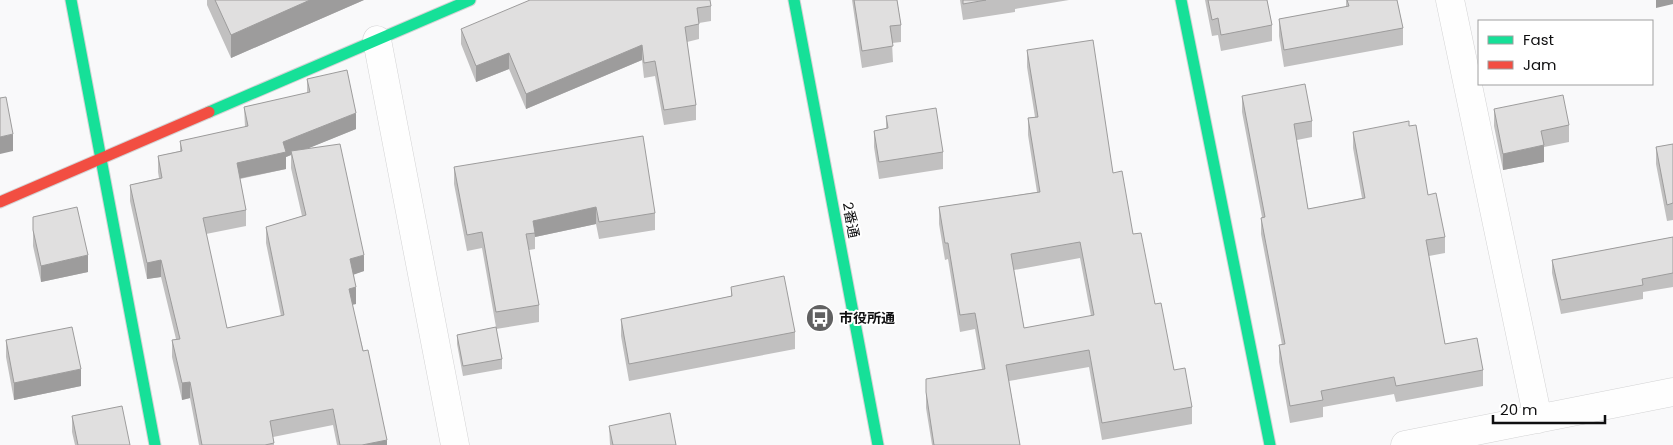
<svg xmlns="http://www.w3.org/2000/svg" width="1673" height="445" font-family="Poppins,'Noto Sans JP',sans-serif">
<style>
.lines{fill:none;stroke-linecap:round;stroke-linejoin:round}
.street-casing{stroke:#d3d3d4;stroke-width:29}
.fast-casing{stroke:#d3d3d4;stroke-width:13}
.jam-casing{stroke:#d3d3d4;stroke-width:13}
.street{stroke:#fefefe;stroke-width:28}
.fast{stroke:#16e098;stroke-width:11}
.jam{stroke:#f24e42;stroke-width:11}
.wall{fill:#c1c0c0;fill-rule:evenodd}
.shaded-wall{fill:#9d9c9c}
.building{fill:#e0dfdf;stroke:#9d9c9c;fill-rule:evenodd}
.labels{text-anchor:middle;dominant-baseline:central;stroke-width:4;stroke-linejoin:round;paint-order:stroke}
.street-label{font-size:14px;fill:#0f0f10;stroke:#fff}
.poi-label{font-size:14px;font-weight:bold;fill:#0f0f10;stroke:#fff;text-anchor:start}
</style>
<rect width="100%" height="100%" fill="#f9f9fa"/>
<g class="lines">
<defs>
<path id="street" d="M1450,0L1538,419
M377,40L455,445
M1405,445L1673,392"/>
<path id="fast" d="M71,0L155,445
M794,0L878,445
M1181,0L1270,445
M209,112L470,0"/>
<path id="jam" d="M0,202L209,112"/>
</defs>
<use href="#street" class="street-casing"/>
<use href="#fast" class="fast-casing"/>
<use href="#jam" class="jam-casing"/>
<use href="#street" class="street"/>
<use href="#fast" class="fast"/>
<use href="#jam" class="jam"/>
</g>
<path class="wall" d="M207,0H364L231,58L207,5Z
M852,0H897L901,25V42L892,43L893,62L862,68Z
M960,0H1069L1015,9V12L963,20Z
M1205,0H1267L1272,25V41L1221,51L1218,35L1212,36Z
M1346,0H1397L1403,28V45L1284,67L1279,36V19L1346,7Z
M711,6V21L699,23V39L687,42L696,105V120L664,125L655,76L644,78L642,60L526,109L509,69L476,82L461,44V29Z
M1027,50L1113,173L1155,304L1174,370L1192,407V424L1102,440L1089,367L1009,381L1020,445H932L926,408V379L982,369L975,329L960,332L948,259L945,260L939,224V207L1037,192L1028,135V118L1035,117L1027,67ZM1080,258L1091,316L1024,328L1014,270Z
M307,79L356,129L306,149L364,271L354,274L356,304L352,305L387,445H337L333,425L273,437L274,445H199L190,398L182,400L172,357V340L176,339L161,277L147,279L130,201V185L159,178L158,172V156L180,151V141L245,127L244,107L307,93ZM291,155V168L302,216L266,227V243L281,316L227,328L206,234L246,226V210L240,179L286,169V157Z
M1242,96L1312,121V137L1297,140L1308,209L1362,198L1353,148V132L1409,126L1428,195L1445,237V253L1429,256L1445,344L1483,370V386L1396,402L1394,394L1323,407V417L1290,423L1279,362V345H1282L1261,234V218L1262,217L1242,112Z
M1494,109L1569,125V142L1544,147V162L1503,170L1494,126Z
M886,116L943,152V169L879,179L874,147V131L886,129Z
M1673,144V220L1667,221L1656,164V147Z
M454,167L655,213V230L599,239L596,224L535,237V249L529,250L539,305V322L496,329L502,359V369L463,376L457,344V335L496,327L482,248L467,251L454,184Z
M33,217L88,272L41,282L33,246Z
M1673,237V287L1643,292V299L1561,314L1552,273V260Z
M731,287L795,332V349L629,381L621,336V319L731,296Z
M6,340L81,386L14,400L6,357Z
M72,416L130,445H75L72,432Z
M609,426L676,445H610Z"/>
<path class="shaded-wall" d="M310,0H364L231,58V35Z
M1656,0H1673V4L1656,8Z
M642,45V60L526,109V94Z
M509,53V69L476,82V66Z
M356,113V129L292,155L291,151V155L286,157V169L237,179V163L283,142Z
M13,134V151L0,154V137Z
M1544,145V162L1503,170V154Z
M596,207V224L535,237L533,221Z
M88,255V272L41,282V266Z
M364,255V271L350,276V259Z
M161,260V277L147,279V263Z
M356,287V304L349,305V289Z
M81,369V386L14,400V383Z
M190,382V398L182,400V383Z
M387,440V445H362Z"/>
<path class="building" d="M215,0H310L231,35Z
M530,0H710L711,6L697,8L699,24L685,27L696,105L664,110L655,61L644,63L642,45L526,94L509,53L476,66L461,29Z
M854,0H897L901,25L890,26L893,46L862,51Z
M963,0H986L963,4Z
M1208,0H1267L1272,25L1221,35L1218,18L1212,20Z
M1347,0H1397L1403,28L1284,50L1279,19L1349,6Z
M1093,40L1113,173L1122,171L1133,234L1141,233L1155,304L1161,303L1174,370L1185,368L1192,407L1102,423L1089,350L1006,365L1020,445H934L926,392V379L985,369L975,313L960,315L948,243H945L939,207L1040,192L1028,118L1038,117L1027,50ZM1080,242L1094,315L1024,328L1011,254Z
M347,70L356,113L283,142L286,152L237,163L246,210L203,218L227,328L284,315L266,227L306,215L291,151L340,144L364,255L350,259L356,287L349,289L363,351L368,350L387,440L362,445H340L333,409L270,421L274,443L265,445H202L190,382L182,383L172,340L180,339L161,260L147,263L130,185L162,178L158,156L182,151L180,141L248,126L244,107L310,92L307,79Z
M1305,84L1312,121L1294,124L1308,209L1365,198L1353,132L1409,121V126L1416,125L1428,195L1436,193L1445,237L1426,240L1445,344L1477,338L1483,370L1396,386L1394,377L1321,391L1323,400L1290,406L1279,345L1285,344L1261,218L1265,217L1242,96Z
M1563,95L1569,125L1541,131L1544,145L1503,154L1494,109Z
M6,97L13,134L0,137V98Z
M936,108L943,152L879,162L874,131L888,128L886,116Z
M643,136L655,213L599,222L596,207L533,221L535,233L526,234L539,305L496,312L482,232L467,235L454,167Z
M1673,144V203L1667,205L1656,147Z
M77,207L88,255L41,266L33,230V217Z
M1673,237V273L1642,279L1643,285L1561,300L1552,260Z
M784,276L795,332L629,364L621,319L732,296L731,287Z
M72,327L81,369L14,383L6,340Z
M496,327L502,359L463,366L457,335Z
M122,406L130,445H78L72,416Z
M670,413L676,445H613L609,426Z"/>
<defs>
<symbol id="bus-disc" viewBox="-11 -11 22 22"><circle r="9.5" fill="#616162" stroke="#fff"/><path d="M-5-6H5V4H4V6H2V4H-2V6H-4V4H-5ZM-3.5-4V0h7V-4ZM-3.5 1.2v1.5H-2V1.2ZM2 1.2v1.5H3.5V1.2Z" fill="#fff"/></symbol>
</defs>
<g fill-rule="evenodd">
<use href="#bus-disc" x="804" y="302" width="32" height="32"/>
</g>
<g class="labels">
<g class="street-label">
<text transform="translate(851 220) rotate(79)">2番通</text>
</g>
<g class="poi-label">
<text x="839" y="318">市役所通</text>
</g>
</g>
<rect x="1478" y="20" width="175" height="65" fill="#ffffff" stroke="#9f9f9f"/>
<rect x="1488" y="36" width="25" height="8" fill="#16e098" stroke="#9f9f9f"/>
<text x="1523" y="45" font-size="15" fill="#0f0f10">Fast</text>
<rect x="1488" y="61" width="25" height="8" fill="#f24e42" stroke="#9f9f9f"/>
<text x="1523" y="70" font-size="15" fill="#0f0f10">Jam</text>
<path d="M1493 415v8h112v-8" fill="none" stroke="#0f0f10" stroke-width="2.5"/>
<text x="1500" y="415" font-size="15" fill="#0f0f10" stroke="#ffffff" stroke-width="4" paint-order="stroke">20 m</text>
</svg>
